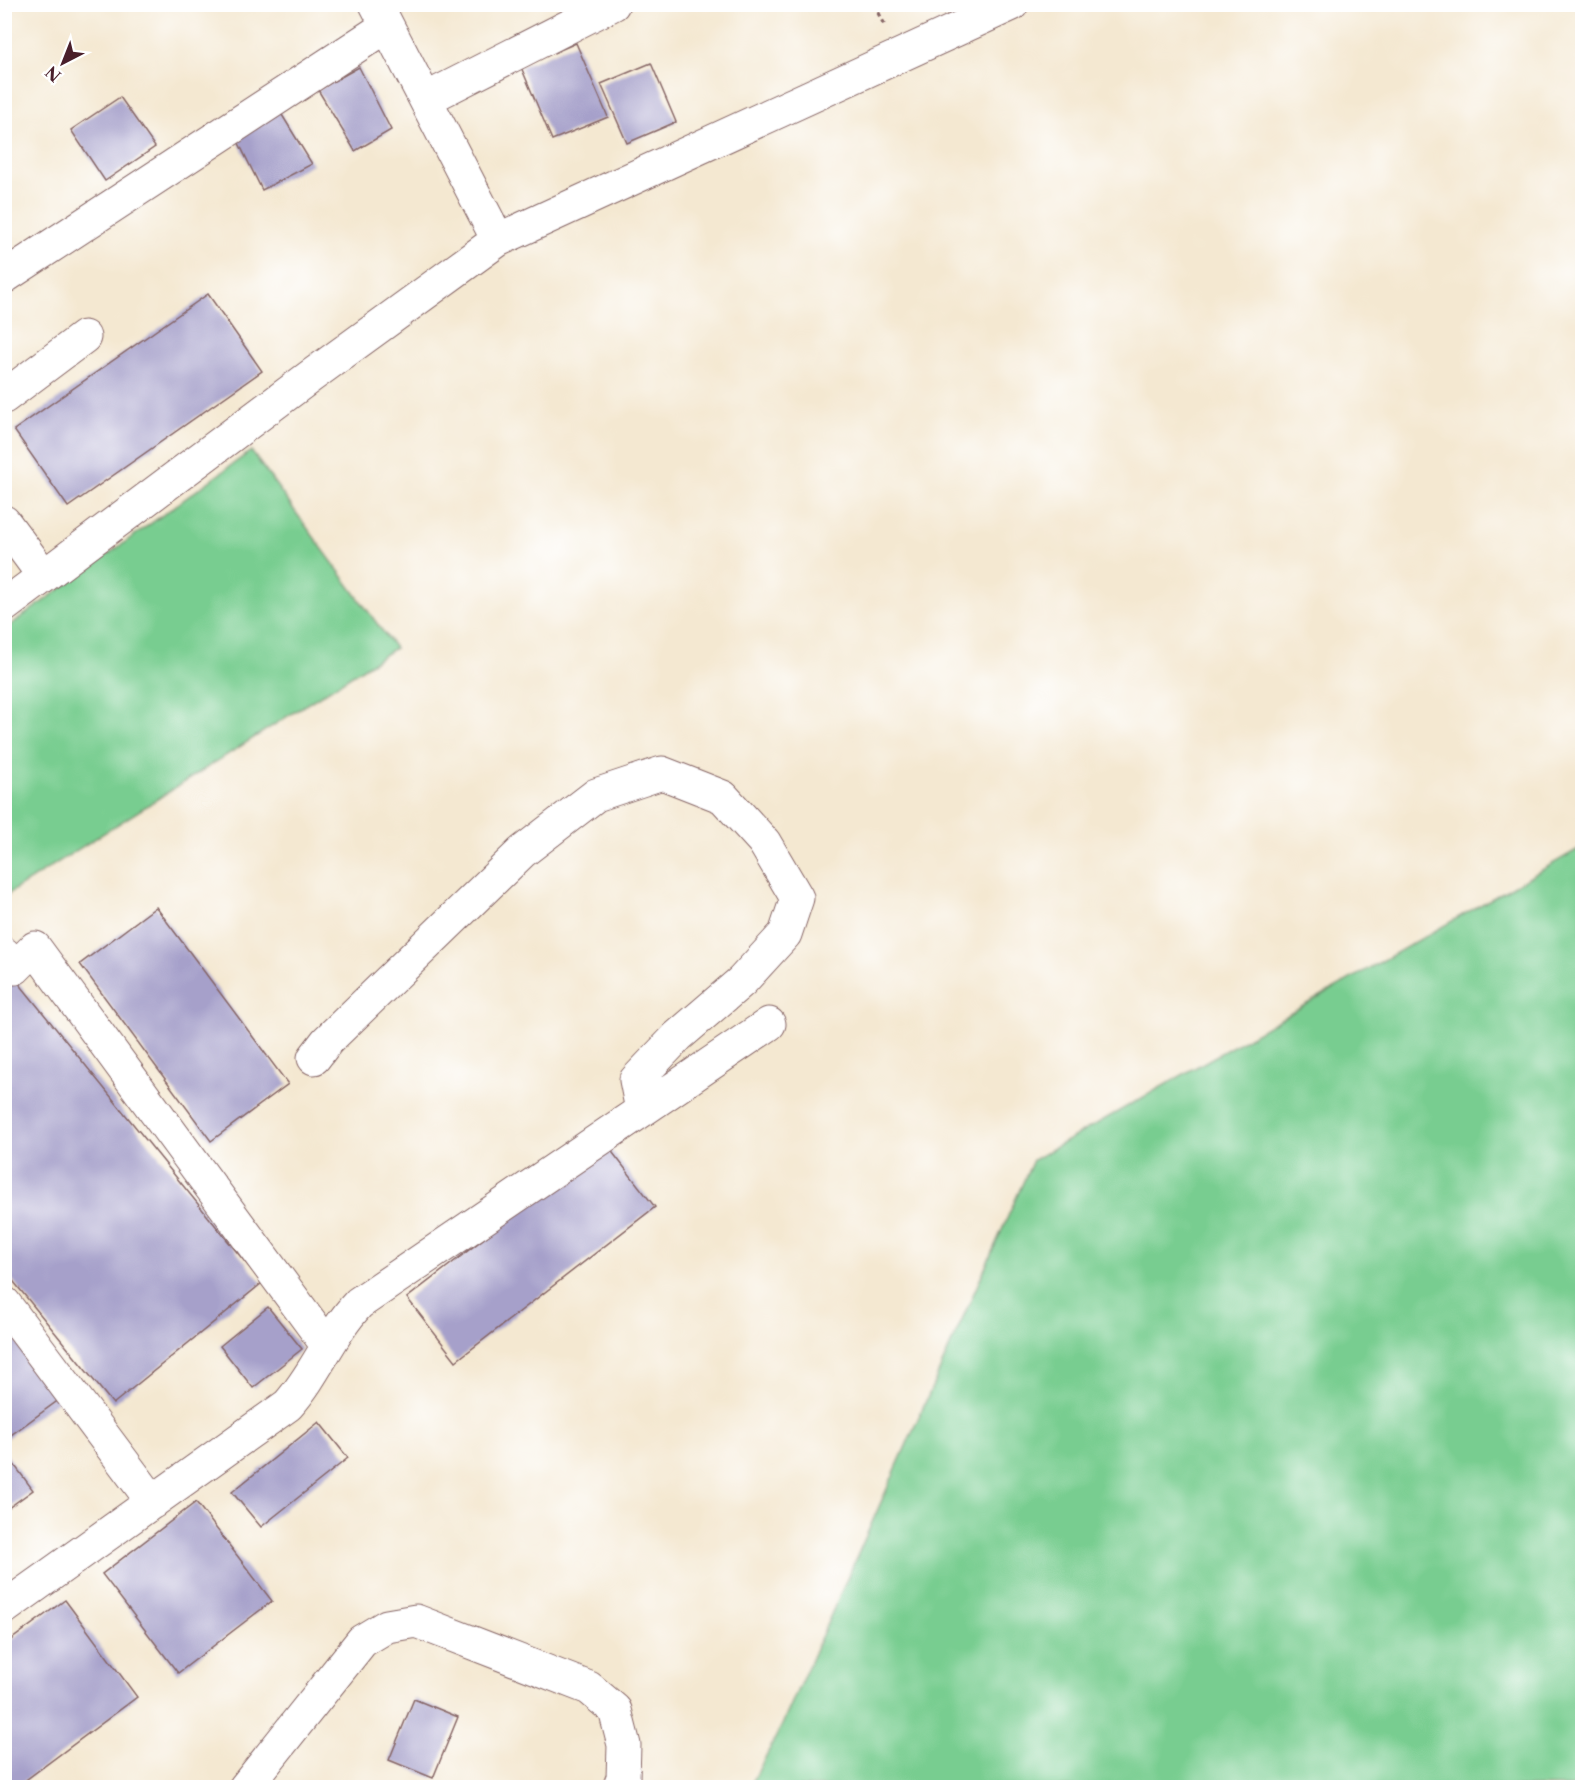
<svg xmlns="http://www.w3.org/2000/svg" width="1587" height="1792" font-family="'Libre Caslon Text',serif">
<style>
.green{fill:#78cd90;stroke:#61765e;stroke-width:1.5}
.building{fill:#a6a0ca}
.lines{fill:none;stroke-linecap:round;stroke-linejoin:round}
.minor-casing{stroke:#866565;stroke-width:35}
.path{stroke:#866565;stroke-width:4;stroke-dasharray:4.5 4.5;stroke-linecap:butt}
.minor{stroke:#fff;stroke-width:33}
</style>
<rect width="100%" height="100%" fill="#fff"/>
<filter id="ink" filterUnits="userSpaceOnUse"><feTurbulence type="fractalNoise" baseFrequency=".0167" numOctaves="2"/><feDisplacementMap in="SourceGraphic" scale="12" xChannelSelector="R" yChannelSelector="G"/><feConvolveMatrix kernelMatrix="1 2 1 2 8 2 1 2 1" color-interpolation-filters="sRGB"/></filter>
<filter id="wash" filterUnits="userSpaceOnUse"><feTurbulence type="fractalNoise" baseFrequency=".008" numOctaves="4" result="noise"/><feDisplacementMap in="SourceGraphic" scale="24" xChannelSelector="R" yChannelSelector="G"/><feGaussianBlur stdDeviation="1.35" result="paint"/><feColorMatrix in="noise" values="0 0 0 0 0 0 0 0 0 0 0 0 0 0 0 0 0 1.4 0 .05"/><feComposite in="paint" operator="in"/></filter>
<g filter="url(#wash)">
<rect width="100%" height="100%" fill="#f4e8d1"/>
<path class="green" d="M251,451L395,648L5,896V629Z
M1582,847V1787H750L782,1725L1033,1160Z"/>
<g id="blocks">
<path class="building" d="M576,43L608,117L552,140L521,67Z
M651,63L676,122L627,143L601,84Z
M359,67L391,130L355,151L318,90Z
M120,97L155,147L105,181L71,130Z
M279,110L312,164L262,190L234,133Z
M208,294L262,371L68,507L14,430Z
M156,907L288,1084L211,1141L80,964Z
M5,966L262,1283L113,1404L5,1271Z
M606,1144L655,1207L456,1361L407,1298Z
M268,1307L302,1349L253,1388L220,1346Z
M4,1324L60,1399L4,1440Z
M319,1422L348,1458L261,1527L232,1492Z
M4,1451L33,1490L4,1511Z
M196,1502L272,1601L178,1673L102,1574Z
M65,1600L137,1697L15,1788H4V1645Z
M414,1699L458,1717L433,1778L389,1760Z"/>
</g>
</g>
<g filter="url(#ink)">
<use href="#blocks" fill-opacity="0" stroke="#866565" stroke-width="1.5"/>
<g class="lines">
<defs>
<path id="minor" d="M376,4L498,240
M426,99L613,4
M4,277L387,26
M4,397L84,337
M4,522L44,576
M4,606L311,376L498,240L1012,4
M4,954L15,968L35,948L327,1345
M314,1058L327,1041L522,852L596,795L662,773L723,797L764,842L797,898L785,934L742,981L678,1036L636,1080L642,1110
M4,1303L153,1502
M4,1608L288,1405C316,1374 330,1334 359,1303L769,1024
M245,1788L362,1641L387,1626L416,1621L589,1688L615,1710L624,1745L623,1778L619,1788"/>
</defs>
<use href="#minor" class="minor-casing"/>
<path class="path" d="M874,4L885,26"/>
<use href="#minor" class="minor"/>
</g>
</g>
<rect width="1587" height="1792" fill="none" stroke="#fff" stroke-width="24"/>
<g transform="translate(63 63) rotate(222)" stroke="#ffffff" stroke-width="4.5" paint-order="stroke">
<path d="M0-4.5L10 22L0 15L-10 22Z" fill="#4a1f2b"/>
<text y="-9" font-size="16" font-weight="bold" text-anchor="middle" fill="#4a1f2b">N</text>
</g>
</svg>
